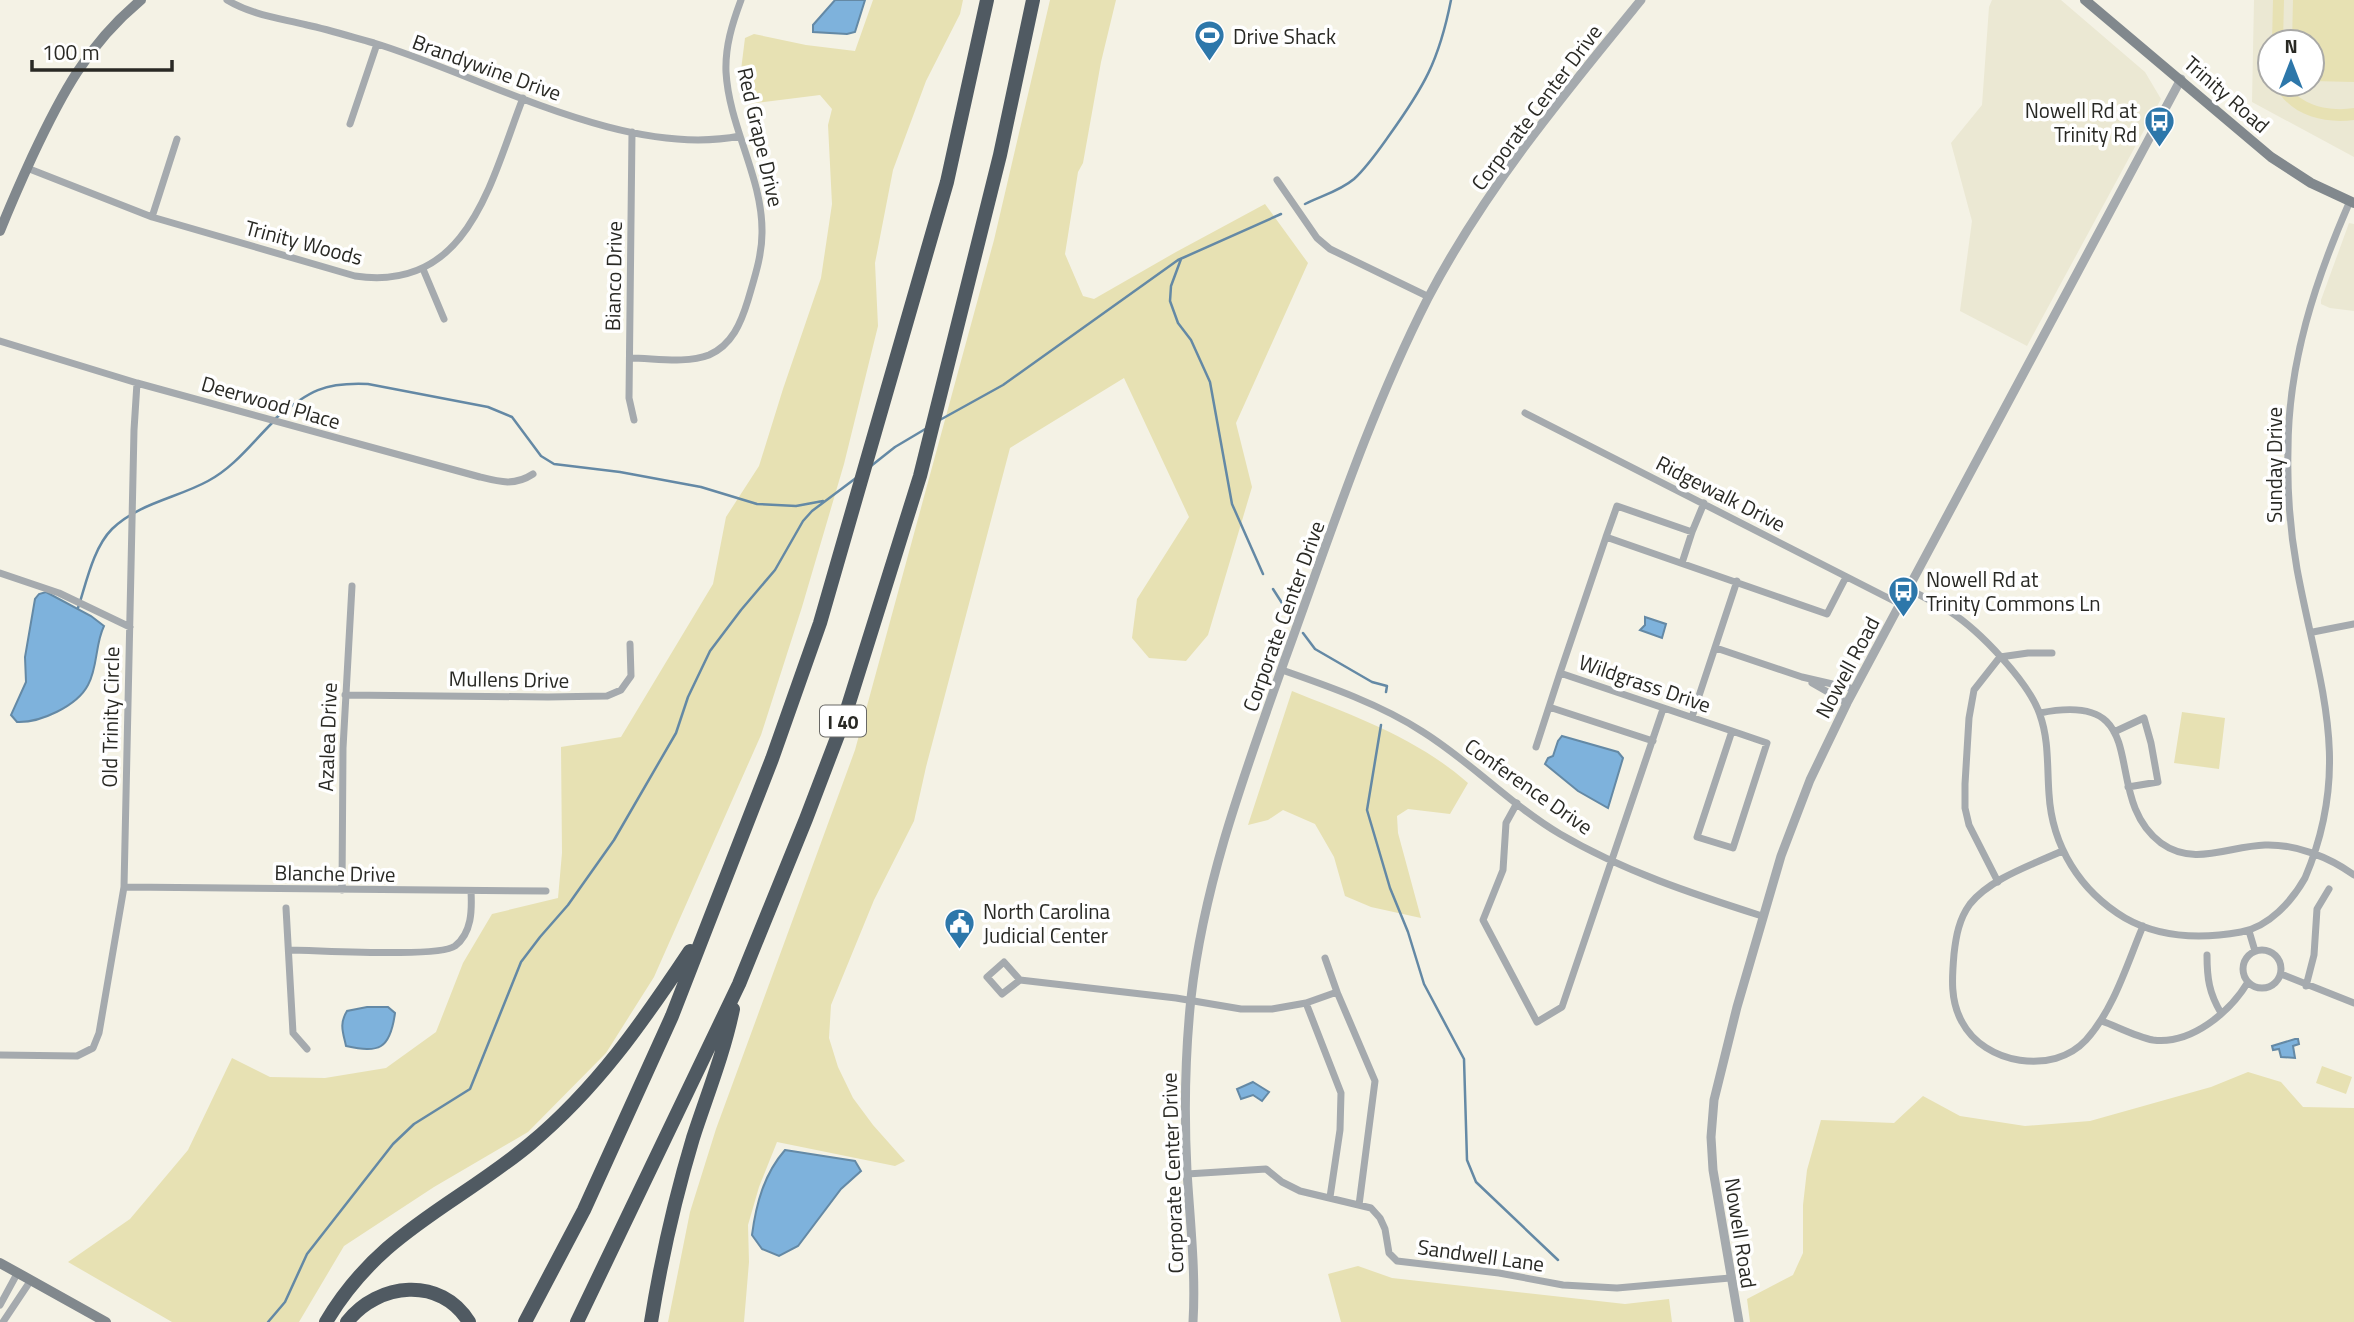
<svg xmlns="http://www.w3.org/2000/svg" width="2354" height="1322" font-family="'Titillium Web',sans-serif">
<style>
.built{fill:#ebe8d3;fill-rule:evenodd}
.green{fill:#e7e1b3}
.water{fill:#7eb2dc;stroke:#6489a5;stroke-width:2}
.lines{fill:none;stroke-linecap:round;stroke-linejoin:round}
.stream{stroke:#6489a5;stroke-width:2.5}
.minor{stroke:#a5aaae;stroke-width:7}
.tertiary{stroke:#a5aaae;stroke-width:9}
.secondary{stroke:#81888d;stroke-width:10}
.motorway{stroke:#505a62;stroke-width:14}
.labels{text-anchor:middle;dominant-baseline:central;stroke-width:7;stroke-linejoin:round;paint-order:stroke}
.shield{fill:#fff;stroke:#696966;stroke-width:2}
.shield-label{font-size:19px;font-weight:bold;fill:#292924}
.poi-label{font-size:21px;fill:#292924;stroke:#fff;text-anchor:start}
.street-label{font-size:21px;fill:#292924;stroke:#fff}
</style>
<rect width="100%" height="100%" fill="#f4f2e5"/>
<path class="built" d="M1992,0H2061L2145,72L2161,99L2027,346L1960,311L1972,221L1951,143L1982,105L1989,7Z
M2254,0H2354V157L2252,102ZM2270,42H2312V84H2270Z
M2349,223L2354,224V311L2330,308L2321,304V300Z"/>
<path class="green" d="M873,0H963L960,14L926,81L893,170L875,263L878,326L844,464L802,607L761,735L654,977L606,1053L528,1132L434,1187L344,1246L299,1322H172L68,1262L130,1219L188,1150L232,1058L270,1077L325,1078L386,1068L436,1032L463,963L492,914L558,898L562,853L561,747L621,737L713,584L726,517L759,466L783,389L821,278L832,204L828,125L832,109L820,95L748,104L739,86L745,38L754,34L806,45L855,51Z
M1050,0H1116L1101,62L1083,163L1078,172L1065,254L1083,296L1094,299L1176,252L1265,204L1308,263L1236,423L1252,487L1208,635L1186,661L1149,658L1132,638L1137,599L1189,517L1124,378L1010,448L926,767L914,821L874,900L831,1005L829,1038L838,1067L853,1098L873,1125L905,1161L895,1166L777,1142L759,1187L748,1225L749,1262L744,1322H668L690,1212L716,1129L855,750L994,240Z
M2273,0H2284L2283,42H2272Z
M2293,0H2354V82L2312,81V42H2292Z
M2274,84H2287C2301,106 2330,112 2354,108V120C2323,124 2288,115 2274,84Z
M1292,691C1354,716 1417,738 1468,783L1450,814L1408,809L1397,816L1398,833L1421,918L1371,907L1345,896L1334,857L1315,824L1283,810L1268,820L1248,825Z
M2182,712L2225,718L2219,769L2174,763Z
M2322,1066L2352,1077L2346,1094L2316,1083Z
M2248,1072L2281,1082L2303,1107L2354,1108V1322H1750L1747,1299L1793,1275L1803,1253V1205L1807,1170L1821,1120L1894,1123L1923,1096L1960,1116L2025,1126L2090,1121L2211,1087Z
M1358,1266L1392,1278L1625,1304L1669,1299L1672,1322H1341L1328,1274Z"/>
<path class="water" d="M835,0H865L855,32L847,34L813,32V25Z
M46,592L91,616L104,626C95,644 98,667 88,685C77,706 40,723 17,722L11,715L26,682L25,657L35,599L39,594Z
M1645,617L1666,624L1662,638L1640,630L1645,625Z
M1562,736L1618,752L1623,758L1608,808L1578,791L1545,764L1548,758L1553,756L1558,741Z
M367,1007H388L395,1013C390,1050 379,1053 346,1046C343,1032 339,1024 347,1011Z
M2295,1039H2298L2299,1044L2293,1046L2295,1058L2281,1057L2279,1049L2273,1050L2272,1046Z
M1253,1082L1269,1092L1262,1101L1253,1095L1241,1099L1237,1089Z
M785,1150L855,1161L861,1171L841,1189L798,1246L779,1256L762,1249L752,1235C756,1204 764,1174 785,1150Z"/>
<g class="lines">
<path class="stream" d="M1305,204C1321,196 1340,191 1354,179C1367,167 1378,151 1388,137C1424,87 1439,61 1451,0
M1181,259L1171,286L1170,301L1178,323L1191,340L1210,382L1232,504L1263,574
M276,418C309,391 324,382 368,384L488,407L512,417L541,456L554,464L620,472L701,487L757,504L796,506L823,501
M938,421L1003,385L1178,260L1281,214
M871,466L895,447L927,428
M1273,589L1289,614
M78,608C86,584 93,548 112,529C139,503 177,498 208,481C234,467 251,444 272,423
M1303,633L1315,649L1372,682L1387,686L1386,692
M1381,725L1367,810L1390,888L1408,932L1424,984L1464,1059L1467,1160L1476,1182L1558,1260
M268,1322L285,1302L307,1254L393,1144L414,1124L470,1089L521,962L540,937L568,905L614,840L676,733L688,697L710,651L741,610L775,570L803,521L812,511L856,478"/>
<path class="minor" d="M227,0C252,15 279,18 307,25C330,30 352,37 374,43C483,76 624,159 740,136
M350,124L377,44
M632,132L629,398L634,420
M27,168L152,217L355,276C469,293 491,180 523,98
M1277,180L1317,238L1330,249L1429,297
M152,217L177,139
M423,269L444,319
M0,341L137,383L480,477C500,482 515,486 533,474
M630,358C654,358 686,364 709,355C732,345 741,323 748,300C754,279 762,256 762,233C763,178 729,127 726,72C725,47 732,24 741,0
M1525,413L1900,604
M1606,537L1617,506L1692,532
M1682,563L1692,532L1704,503
M0,573L59,593L130,627
M1908,589C1922,596 1936,603 1949,611C1979,630 2029,682 2040,715C2049,740 2047,767 2049,794C2052,846 2080,891 2125,918C2160,938 2202,939 2241,932C2269,927 2292,901 2305,878C2354,763 2318,683 2297,569C2290,530 2287,490 2288,450C2288,363 2315,281 2350,201
M2313,632L2354,624
M1716,648L1802,677L1854,689
M1282,670C1328,686 1382,705 1423,732C1471,762 1511,805 1560,834C1623,871 1693,894 1762,916
M1812,683L1847,703
M345,695L548,697L607,696L621,690L631,676L630,644
M1549,707L1653,741
M2040,713C2159,689 2097,795 2161,843C2194,867 2229,846 2265,845C2296,844 2329,857 2354,875
M1692,717L1737,581
M1732,731L1767,743L1733,848L1697,837L1732,731L1560,673L1606,537L1827,614L1846,577
M2114,732L2144,718L2151,743L2158,782L2128,787
M1536,747L1560,673
M1517,803L1506,823L1503,870L1483,920L1537,1022L1562,1007L1663,709
M2062,851C2032,865 1991,878 1970,904C1959,919 1956,936 1954,954C1952,977 1950,1001 1962,1022C1984,1064 2053,1076 2086,1040C2114,1009 2127,964 2143,926
M1998,882L1969,825L1965,808V784L1969,718L1974,690L2000,657L2028,653H2052
M124,887L546,891
M342,890L343,748L352,586
M286,908L293,1033L307,1049
M2249,931L2255,951
M2243 969a19 19 0 1 1 38 0a19 19 0 1 1-38 0Z
M289,950C318,950 438,958 455,946C472,933 472,910 471,891
M2207,955C2207,978 2209,993 2221,1013
M1325,958L1337,992
M2281,974L2354,1003
M1020,980L1002,994L987,977L1004,962L1020,980L1176,998L1241,1009H1272L1306,1003L1341,1093L1340,1130L1330,1197
M2306,986L2314,955L2317,909L2329,889
M1306,1003L1337,992L1375,1081L1359,1205
M2102,1021C2118,1027 2137,1037 2153,1040C2191,1045 2230,1012 2248,982
M0,1055L77,1056L93,1048L99,1033L124,887L134,430L137,383
M1187,1174L1266,1169L1282,1182L1300,1191L1371,1208L1380,1218L1385,1229L1389,1253L1397,1261L1499,1273L1563,1285L1617,1288L1730,1278
M0,1305L18,1272
M3,1322L31,1280"/>
<path class="tertiary" d="M1193,1322C1196,1272 1190,1221 1187,1171C1184,1113 1185,1056 1191,998C1204,881 1246,770 1285,659C1329,538 1369,414 1428,298C1485,189 1564,94 1641,0
M1739,1322L1713,1170L1711,1137L1714,1100L1737,1007L1781,856L1810,780L1847,703L2181,79"/>
<path class="secondary" d="M2085,0L2271,157L2311,183L2354,203
M0,231C10,206 21,181 32,157C61,95 87,45 141,0
M0,1263L106,1322"/>
<path class="motorway" d="M326,1322C379,1232 454,1207 530,1144C597,1088 642,1023 690,951
M347,1322C378,1282 441,1276 469,1322
M525,1322L584,1210L672,1016L772,759L820,623L947,182L987,0
M577,1322L739,984L806,819L843,722L920,476L1000,155L1033,0
M651,1322C661,1260 675,1198 693,1138C707,1095 724,1053 733,1009"/>
</g>
<defs>
<symbol id="stadium-pin" viewBox="-11 -11 22 30"><path d="M0 17L-7.5 6A9.5 9.5 0 1 1 7.5 6Z" fill="#2d77aa" stroke="#fff"/><path d="M0-5a6.5 5 0 1 0 0 10a6.5 5 0 1 0 0-10ZM-3.5-1.8h7v3.6h-7Z" fill="#fff"/></symbol>
<symbol id="bus-pin" viewBox="-11 -11 22 30"><path d="M0 17L-7.5 6A9.5 9.5 0 1 1 7.5 6Z" fill="#2d77aa" stroke="#fff"/><path d="M-5-6H5V4H4V6H2V4H-2V6H-4V4H-5ZM-3.5-4V0h7V-4ZM-3.5 1.2v1.5H-2V1.2ZM2 1.2v1.5H3.5V1.2Z" fill="#fff"/></symbol>
<symbol id="civic-pin" viewBox="-11 -11 22 30"><path d="M0 17L-7.5 6A9.5 9.5 0 1 1 7.5 6Z" fill="#2d77aa" stroke="#fff"/><path d="M-.6-6.5H3V-4.5H.6V-3L4-1V1h2V6H-6V1h2V-1L-.6-3ZM-1.2 2.5V6h2.4V2.5Z" fill="#fff"/></symbol>
</defs>
<g fill-rule="evenodd">
<use href="#stadium-pin" x="1192" y="18" width="35" height="47"/>
<use href="#bus-pin" x="2142" y="104" width="35" height="47"/>
<use href="#bus-pin" x="1886" y="574" width="35" height="47"/>
<use href="#civic-pin" x="942" y="906" width="35" height="47"/>
</g>
<g class="labels">
<rect class="shield" x="820" y="705.5" width="46" height="31" rx="5"/>
<g class="shield-label">
<text x="843" y="721">I 40</text>
</g>
<g class="poi-label">
<text x="1233" y="36">Drive Shack</text>
<text x="2137" y="110" text-anchor="end">Nowell Rd at<tspan x="2137" dy="24">Trinity Rd</tspan></text>
<text x="1926" y="579">Nowell Rd at<tspan x="1926" dy="24">Trinity Commons Ln</tspan></text>
<text x="983" y="911">North Carolina<tspan x="983" dy="24">Judicial Center</tspan></text>
</g>
<g class="street-label">
<text transform="translate(487 67) rotate(20)">Brandywine Drive</text>
<text transform="translate(2227 94) rotate(41)">Trinity Road</text>
<text transform="translate(1536 107) rotate(-53)">Corporate Center Drive</text>
<text transform="translate(761 137) rotate(77)">Red Grape Drive</text>
<text transform="translate(304 242) rotate(15)">Trinity Woods</text>
<text transform="translate(613 276) rotate(-89)">Bianco Drive</text>
<text transform="translate(271 402) rotate(16)">Deerwood Place</text>
<text transform="translate(2274 465) rotate(-90)">Sunday Drive</text>
<text transform="translate(1721 493) rotate(27)">Ridgewalk Drive</text>
<text transform="translate(1283 616) rotate(-70)">Corporate Center Drive</text>
<text transform="translate(1847 667) rotate(-62)">Nowell Road</text>
<text transform="translate(509 679) rotate(1)">Mullens Drive</text>
<text transform="translate(1645 683) rotate(19)">Wildgrass Drive</text>
<text transform="translate(110 717) rotate(-89)">Old Trinity Circle</text>
<text transform="translate(327 737) rotate(-88)">Azalea Drive</text>
<text transform="translate(1529 786) rotate(35)">Conference Drive</text>
<text transform="translate(335 873) rotate(1)">Blanche Drive</text>
<text transform="translate(1172 1173) rotate(-92)">Corporate Center Drive</text>
<text transform="translate(1741 1233) rotate(81)">Nowell Road</text>
<text transform="translate(1481 1255) rotate(8)">Sandwell Lane</text>
</g>
</g>
<g transform="translate(2291 63)"><circle r="33" fill="#ffffff" stroke="#a9a9a7" stroke-width="2"/>
<path d="M0-5L12 26L0 18L-12 26Z" fill="#2d77aa"/>
<text y="-10" font-size="19" font-weight="bold" text-anchor="middle" fill="#292924">N</text>
</g>
<path d="M32 60v10h140v-10" fill="none" stroke="#292924" stroke-width="3.5"/>
<text x="42" y="60" font-size="21" fill="#292924" stroke="#ffffff" stroke-width="5" paint-order="stroke">100 m</text>
</svg>
